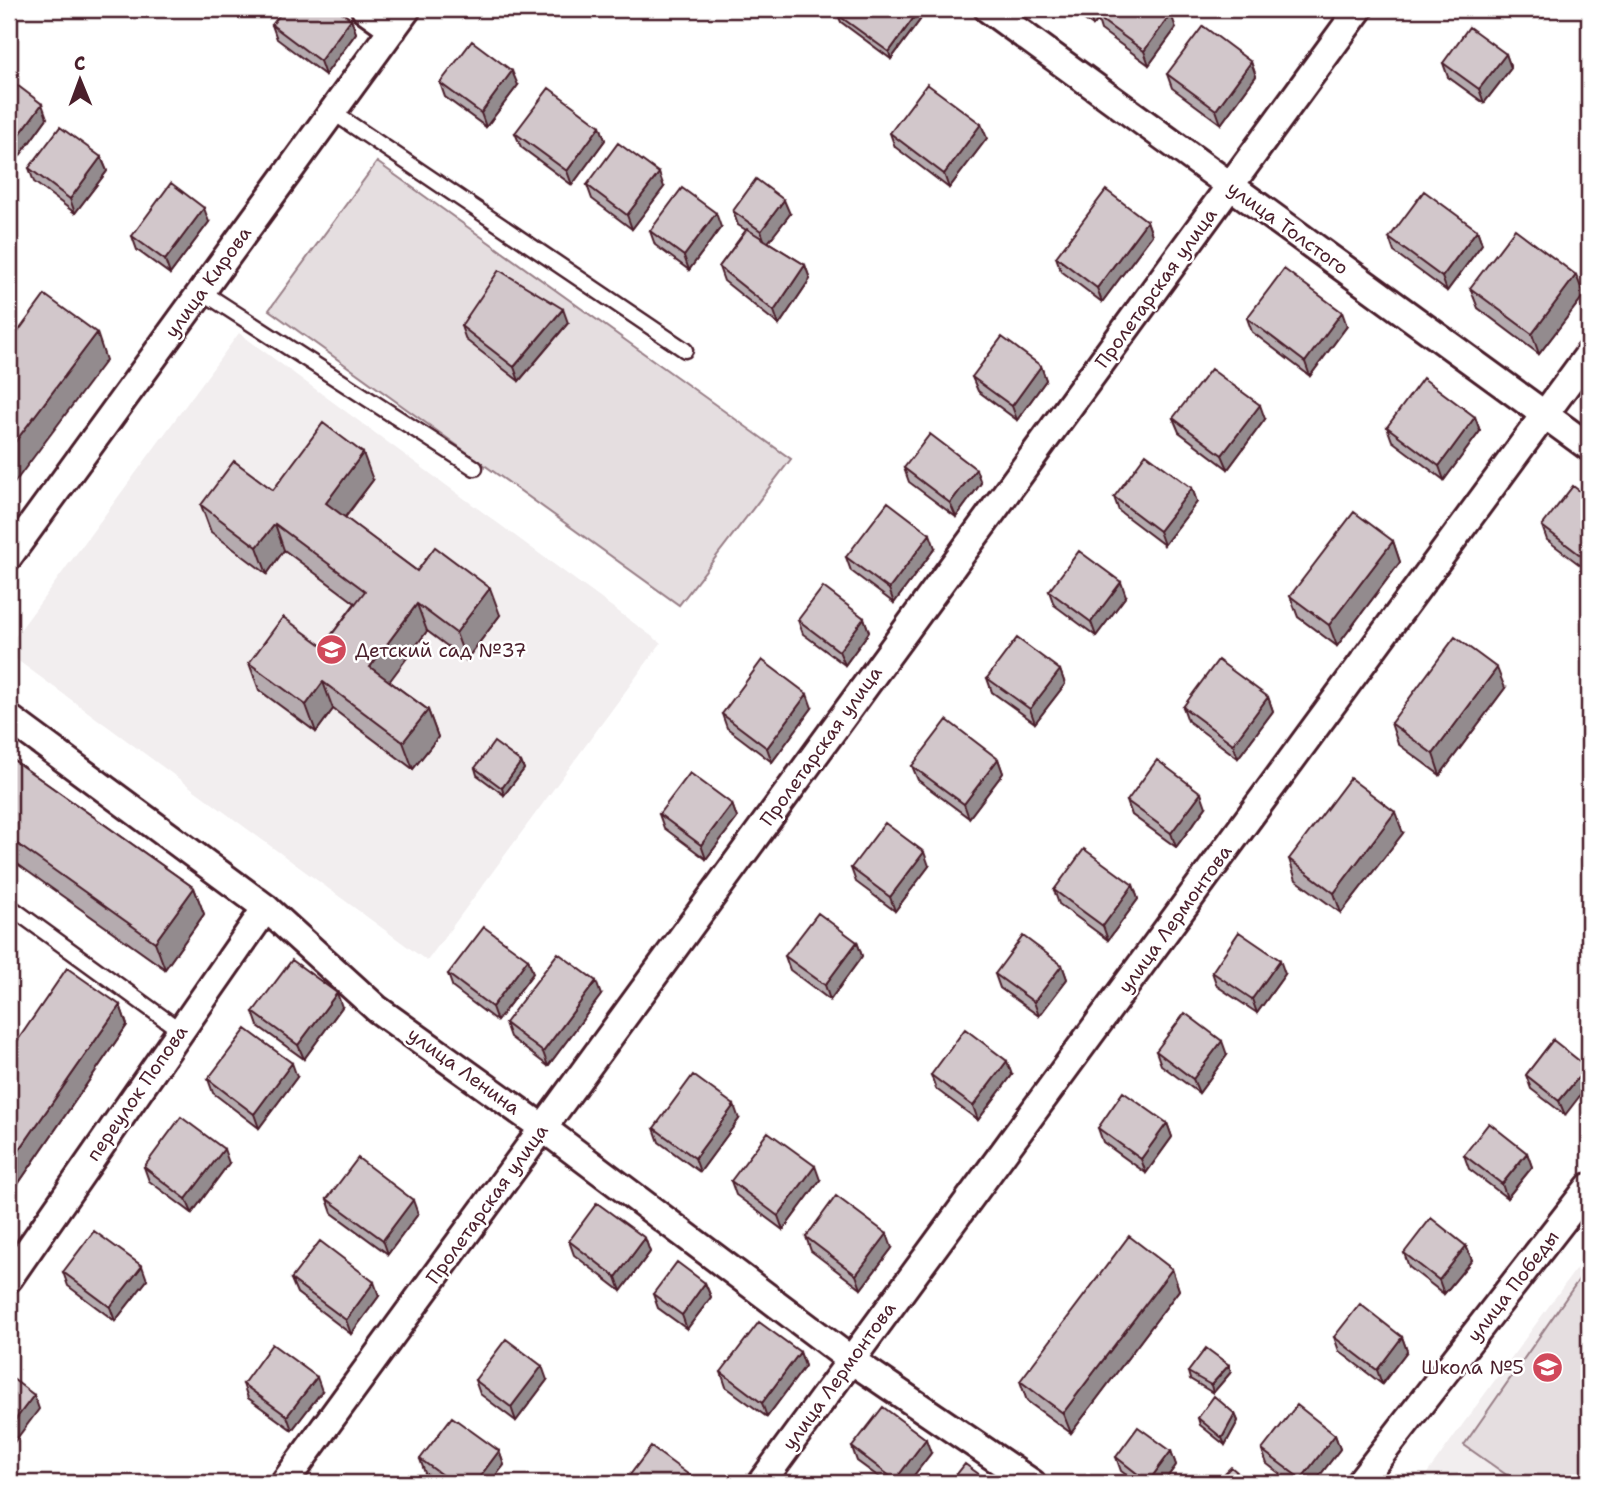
<svg xmlns="http://www.w3.org/2000/svg" width="1598" height="1492" font-family="'Shantell Sans',sans-serif">
<style>
.built{fill:#f2eeef}
.green{fill:#e5dee0;stroke:#987e86;stroke-width:2}
.lines{fill:none;stroke-linecap:round;stroke-linejoin:round}
.service-casing{stroke:#4a1f2b;stroke-width:19}
.minor-casing{stroke:#4a1f2b;stroke-width:32}
.service{stroke:#fff;stroke-width:14}
.minor{stroke:#fff;stroke-width:26}
.wall{fill:#b5abaf;stroke:#4a1f2b;stroke-width:2}
.shaded-wall{fill:#938b8e;stroke:#4a1f2b;stroke-width:2}
.building{fill:#d2c7cb;stroke:#4a1f2b;stroke-width:2}
.labels{text-anchor:middle;dominant-baseline:central;stroke-width:5;stroke-linejoin:round;paint-order:stroke}
.street-label{font-size:19px;fill:#4a1f2b;stroke:#fff}
.poi-label{font-size:19px;fill:#4a1f2b;stroke:#fff;text-anchor:start}
</style>
<rect width="100%" height="100%" fill="#fff"/>
<filter id="ink" filterUnits="userSpaceOnUse"><feTurbulence type="fractalNoise" baseFrequency=".0143" numOctaves="2"/><feDisplacementMap in="SourceGraphic" scale="14" xChannelSelector="R" yChannelSelector="G"/><feConvolveMatrix kernelMatrix="1 2 1 2 8 2 1 2 1" color-interpolation-filters="sRGB"/></filter>
<g filter="url(#ink)">
<path class="built" d="M239,333L661,643L427,961L9,654V645Z
M1589,1251V1483H1420Z"/>
<path class="green" d="M377,162L791,459L679,605L269,310Z
M1589,1265V1483H1518L1464,1445Z"/>
<g class="lines">
<defs>
<path id="service" d="M334,113L685,350
M201,291L475,468
M9,906L181,1031"/>
<path id="minor" d="M365,9L393,29
M988,9L1589,447
M9,556L407,9
M9,718L266,908L377,1009L543,1128L851,1360L1032,1483
M9,1278L266,908
M284,1483L1359,9
M761,1483L1589,354
M1359,1483L1589,1187"/>
</defs>
<use href="#service" class="service-casing"/>
<use href="#minor" class="minor-casing"/>
<use href="#service" class="service"/>
<use href="#minor" class="minor"/>
</g>
<path class="wall" d="M1069,9H1163L1176,28L1149,65L1101,30L1098,20L1093,26Z
M1531,9H1549L1543,17Z
M838,15L920,20L891,59L841,22Z
M351,19L356,33L325,75L277,39L272,25Z
M1506,54L1511,68L1484,103L1448,77L1443,63Z
M1251,62L1256,76L1221,124L1172,88L1167,74Z
M9,79L47,118L13,165L9,162Z
M440,83L518,85L486,127L445,97Z
M600,126L605,140L572,185L521,147L515,133Z
M890,133L987,138L949,188L895,147Z
M101,157L107,171L75,213L34,182L29,168Z
M587,185L664,187L632,229L592,199Z
M733,211L790,214L768,242L805,265L810,279L779,325L724,281L719,267L746,230L738,225Z
M1147,221L1152,235L1102,302L1061,271L1056,257Z
M209,222L170,274L137,250L132,236Z
M721,227L689,270L655,245L650,231Z
M1477,230L1482,244L1447,291L1394,252L1389,238Z
M1576,275L1584,295L1539,354L1478,308L1470,288Z
M1247,318L1347,326L1310,376L1252,332Z
M568,323L519,381L466,340L461,326Z
M1041,366L1046,380L1017,420L978,391L972,377Z
M1475,417L1480,431L1444,480L1392,441L1387,427Z
M1173,418L1265,419L1228,469L1179,432Z
M904,468L981,483L956,517L909,482Z
M373,480L345,518L417,571L500,615L466,660L427,631L389,681L428,710L438,737L413,769L333,709L316,732L259,690L249,663L323,646L355,603L284,550L267,574L211,532L201,505Z
M1192,488L1197,502L1164,545L1119,511L1114,497Z
M1589,498V570L1588,571L1547,540L1542,526Z
M1393,541L1400,562L1337,646L1298,617L1290,596Z
M935,548L894,603L851,571L846,557Z
M1049,591L1126,596L1096,636L1054,605Z
M864,618L869,632L845,665L803,634L798,620Z
M1060,670L1065,684L1035,723L992,692L987,678Z
M1505,688L1440,775L1398,744L1391,723Z
M1268,697L1273,711L1238,758L1188,721L1183,707Z
M812,708L772,762L727,728L722,714Z
M9,757L194,888L204,914L165,969L9,858Z
M998,759L1003,773L969,818L918,780L912,766Z
M521,762L524,769L504,795L477,775L475,768Z
M1127,801L1206,807L1176,847L1132,815Z
M732,804L737,818L706,859L664,828L659,814Z
M1403,833L1341,913L1296,880L1289,859Z
M929,866L895,911L856,882L851,868Z
M1133,885L1138,899L1108,940L1059,904L1054,890Z
M857,942L862,956L830,1000L790,970L785,956Z
M528,959L533,973L497,1021L453,988L448,974Z
M1062,965L1067,979L1039,1016L1000,988L995,974Z
M1212,972L1285,974L1257,1013L1217,986Z
M601,995L548,1066L510,1037L505,1023Z
M120,1005L127,1025L16,1187L9,1182V1053Z
M342,1007L304,1059L258,1026L253,1012Z
M1553,1040L1565,1115L1531,1089L1526,1075Z
M1156,1051L1227,1055L1199,1093L1161,1065Z
M931,1075H1012L978,1120L936,1089Z
M297,1077L259,1128L213,1093L208,1079Z
M739,1119L700,1172L659,1142L654,1128Z
M1167,1123L1172,1137L1146,1173L1103,1142L1098,1128Z
M1527,1153L1532,1167L1507,1198L1469,1169L1464,1155Z
M229,1163L192,1213L149,1181L144,1167Z
M820,1180L783,1230L736,1195L731,1181Z
M327,1199L418,1214L388,1254L332,1213Z
M806,1237L892,1248L861,1289L811,1251Z
M645,1238L650,1252L621,1291L574,1255L569,1241Z
M1466,1246L1472,1260L1444,1294L1409,1267L1404,1253Z
M1172,1269L1179,1290L1071,1433L1027,1401L1020,1381Z
M63,1272L147,1280L115,1321L68,1286Z
M291,1279L379,1296L351,1334L297,1293Z
M705,1283L711,1297L687,1329L658,1308L653,1294Z
M1334,1337H1402L1407,1351L1382,1384L1339,1351Z
M800,1352L805,1366L767,1417L726,1387L721,1372Z
M1188,1372H1231L1213,1393L1190,1379Z
M475,1380H547L516,1421L480,1394Z
M243,1384L322,1391L292,1430L248,1398Z
M1235,1414L1238,1421L1225,1445L1200,1425L1198,1418Z
M1335,1435L1340,1449L1314,1483H1292L1267,1464L1262,1450Z
M852,1447L931,1453L908,1483H887L857,1461Z
M499,1451L504,1465L490,1483H440L425,1473L420,1459Z
M1171,1451L1176,1465L1163,1483H1137L1121,1471L1116,1457Z"/>
<path class="shaded-wall" d="M1087,9H1106L1096,16L1098,20L1093,26Z
M1540,9H1549L1543,17Z
M917,13L920,20L891,59L889,52Z
M1171,14L1176,28L1149,65L1144,51Z
M351,19L356,33L325,75L320,61Z
M1506,54L1511,68L1484,103L1479,89Z
M1251,62L1256,76L1221,124L1216,110Z
M512,71L518,85L486,127L481,113Z
M42,104L47,118L13,165L9,153V149Z
M981,124L987,138L949,188L944,174Z
M600,126L605,140L572,185L567,171Z
M101,157L107,171L75,213L70,199Z
M659,173L664,187L632,229L627,215Z
M784,200L790,214L766,245L761,231Z
M204,208L209,222L170,274L165,260Z
M716,213L721,227L689,270L684,256Z
M1147,221L1152,235L1102,302L1097,288Z
M1477,230L1482,244L1447,291L1442,277Z
M805,265L810,279L779,325L774,311Z
M1576,275L1584,295L1539,354L1532,334Z
M563,309L568,323L519,381L514,367Z
M1342,312L1347,326L1310,376L1305,362Z
M97,333L106,360L9,490V450Z
M1041,366L1046,380L1017,420L1012,406Z
M1260,405L1265,419L1228,469L1222,455Z
M1475,417L1480,431L1444,480L1439,466Z
M363,453L373,480L335,530L326,503Z
M976,469L981,483L956,517L950,503Z
M1192,488L1197,502L1164,545L1159,531Z
M275,524L284,550L267,574L257,547Z
M930,534L935,548L894,603L889,589Z
M1393,541L1400,562L1337,646L1329,625Z
M1589,549V570L1588,571L1583,557Z
M1121,582L1126,596L1096,636L1091,622Z
M490,588L500,615L466,660L456,633Z
M417,604L427,631L380,694L370,667Z
M864,618L869,632L845,665L839,651Z
M1497,668L1505,688L1440,775L1433,754Z
M1060,670L1065,684L1035,723L1030,709Z
M323,682L333,709L316,732L306,705Z
M807,694L812,708L772,762L767,748Z
M1268,697L1273,711L1238,758L1233,744Z
M428,710L438,737L413,769L403,742Z
M998,759L1003,773L969,818L964,804Z
M521,762L524,769L504,795L502,788Z
M1201,793L1206,807L1176,847L1171,833Z
M732,804L737,818L706,859L701,845Z
M1395,812L1403,833L1341,913L1334,893Z
M924,852L929,866L895,911L890,897Z
M1133,885L1138,899L1108,940L1103,926Z
M194,888L204,914L165,969L155,942Z
M857,942L862,956L830,1000L825,985Z
M528,959L533,973L497,1021L492,1007Z
M1280,960L1285,974L1257,1013L1252,999Z
M1062,965L1067,979L1039,1016L1034,1002Z
M596,981L601,995L548,1066L543,1052Z
M337,993L342,1007L304,1059L298,1045Z
M120,1005L127,1025L16,1187L9,1165Z
M1222,1041L1227,1055L1199,1093L1193,1079Z
M1007,1061L1012,1075L978,1120L973,1106Z
M292,1063L297,1077L259,1128L254,1114Z
M1587,1067L1589,1073V1084L1565,1115L1559,1101Z
M734,1105L739,1119L700,1172L695,1158Z
M1167,1123L1172,1137L1146,1173L1141,1159Z
M224,1149L229,1163L192,1213L186,1199Z
M1527,1153L1532,1167L1507,1198L1502,1184Z
M815,1166L820,1180L783,1230L778,1216Z
M413,1200L418,1214L388,1254L383,1240Z
M887,1234L892,1248L861,1289L856,1275Z
M645,1238L650,1252L621,1291L616,1277Z
M1466,1246L1472,1260L1444,1294L1439,1280Z
M142,1266L147,1280L115,1321L110,1307Z
M1172,1269L1179,1290L1071,1433L1063,1413Z
M374,1282L379,1296L351,1334L346,1320Z
M705,1283L711,1297L687,1329L682,1315Z
M1402,1337L1407,1351L1382,1384L1377,1370Z
M800,1352L805,1366L767,1417L762,1403Z
M1229,1365L1231,1372L1213,1393L1211,1385Z
M542,1366L547,1380L516,1421L511,1407Z
M317,1377L322,1391L292,1430L287,1416Z
M34,1395L39,1409L9,1449V1428Z
M1235,1414L1238,1421L1225,1445L1222,1438Z
M1335,1435L1340,1449L1314,1483H1302L1301,1479Z
M926,1439L931,1453L908,1483H897L895,1480Z
M499,1451L504,1465L490,1483H475Z
M1171,1451L1176,1465L1163,1483H1149L1148,1482Z"/>
<path class="building" d="M284,9H337L351,19L320,61L272,25Z
M843,9H911L917,13L889,52L838,15Z
M1101,9H1163L1171,14L1144,51L1096,16Z
M1203,26L1251,62L1216,110L1167,74Z
M1469,27L1506,54L1479,89L1443,63Z
M472,41L512,71L481,113L440,83Z
M9,79L42,104L9,149Z
M927,84L981,124L944,174L890,133Z
M549,88L600,126L567,171L515,133Z
M60,127L101,157L70,199L29,168Z
M618,143L659,173L627,215L587,185Z
M756,179L784,200L761,231L733,211Z
M171,183L204,208L165,260L132,236Z
M682,188L716,213L684,256L650,231Z
M1106,190L1147,221L1097,288L1056,257Z
M1424,191L1477,230L1442,277L1389,238Z
M747,229L805,265L774,311L719,267Z
M1515,229L1576,275L1532,334L1470,288Z
M1284,269L1342,312L1305,362L1247,318Z
M499,270L563,309L514,367L461,326Z
M45,295L97,333L9,450V344Z
M1002,337L1041,366L1012,406L972,377Z
M1211,369L1260,405L1222,455L1173,418Z
M1423,378L1475,417L1439,466L1387,427Z
M323,423L363,453L326,503L417,571L435,547L490,588L456,633L417,604L370,667L428,710L403,742L323,682L306,705L249,663L283,617L323,646L365,591L275,524L257,547L201,505L234,461L273,490Z
M930,434L976,469L950,503L904,468Z
M1146,454L1192,488L1159,531L1114,497Z
M1573,486L1589,498V549L1583,557L1542,526Z
M888,502L930,534L889,589L846,557Z
M1354,512L1393,541L1329,625L1290,596Z
M1079,551L1121,582L1091,622L1049,591Z
M823,587L864,618L839,651L798,620Z
M1455,637L1497,668L1433,754L1391,723Z
M1017,638L1060,670L1030,709L987,678Z
M762,660L807,694L767,748L722,714Z
M1218,660L1268,697L1233,744L1183,707Z
M947,720L998,759L964,804L912,766Z
M494,742L521,762L502,788L475,768Z
M9,757L194,888L155,942L9,838Z
M1157,760L1201,793L1171,833L1127,801Z
M690,773L732,804L701,845L659,814Z
M1350,778L1395,812L1334,893L1289,859Z
M885,823L924,852L890,897L851,868Z
M1084,849L1133,885L1103,926L1054,890Z
M818,913L857,942L825,985L785,956Z
M484,927L528,959L492,1007L448,974Z
M1239,932L1280,960L1252,999L1212,972Z
M1023,936L1062,965L1034,1002L995,974Z
M558,953L596,981L543,1052L505,1023Z
M292,960L337,993L298,1045L253,1012Z
M67,968L120,1005L9,1165V1053Z
M1185,1013L1222,1041L1193,1079L1156,1051Z
M246,1029L292,1063L254,1114L208,1079Z
M965,1029L1007,1061L973,1106L931,1075Z
M1553,1040L1587,1067L1559,1101L1526,1075Z
M693,1075L734,1105L695,1158L654,1128Z
M1123,1092L1167,1123L1141,1159L1098,1128Z
M181,1117L224,1149L186,1199L144,1167Z
M1489,1123L1527,1153L1502,1184L1464,1155Z
M768,1132L815,1166L778,1216L731,1181Z
M358,1158L413,1200L383,1240L327,1199Z
M836,1196L887,1234L856,1275L806,1237Z
M597,1203L645,1238L616,1277L569,1241Z
M1431,1218L1466,1246L1439,1280L1404,1253Z
M94,1231L142,1266L110,1307L63,1272Z
M1129,1236L1172,1269L1063,1413L1020,1381Z
M320,1241L374,1282L346,1320L291,1279Z
M677,1262L705,1283L682,1315L653,1294Z
M1360,1304L1402,1337L1377,1370L1334,1337Z
M759,1322L800,1352L762,1403L721,1372Z
M506,1339L542,1366L511,1407L475,1380Z
M272,1344L317,1377L287,1416L243,1384Z
M1206,1348L1229,1365L1211,1385L1188,1372Z
M9,1376L34,1395L9,1428Z
M1214,1396L1235,1414L1222,1438L1198,1418Z
M1297,1405L1335,1435L1301,1479L1262,1450Z
M883,1407L926,1439L895,1480L852,1447Z
M452,1417L499,1451L475,1483H453L420,1459Z
M1138,1427L1171,1451L1148,1482L1116,1457Z
M651,1447L696,1480L693,1483H624Z
M965,1464L991,1483H950Z
M1231,1467L1250,1483H1226L1220,1478Z"/>
</g>
<defs>
<symbol id="school-disc" viewBox="-11 -11 22 22"><circle r="9.5" fill="#d1495b" stroke="#fff"/><path d="M0-5L7-2L0 1L-7-2ZM-4 1L0 2.5L4 1V4Q0 6-4 4Z" fill="#fff"/></symbol>
</defs>
<g fill-rule="evenodd">
<use href="#school-disc" x="314" y="632" width="35" height="35"/>
<use href="#school-disc" x="1530" y="1350" width="35" height="35"/>
</g>
<g class="labels">
<g class="street-label">
<text transform="translate(1288 228) rotate(36)">улица Толстого</text>
<text transform="translate(208 282) rotate(-54)">улица Кирова</text>
<text transform="translate(1156 288) rotate(-54)">Пролетарская улица</text>
<text transform="translate(821 746) rotate(-54)">Пролетарская улица</text>
<text transform="translate(1175 919) rotate(-54)">улица Лермонтова</text>
<text transform="translate(464 1071) rotate(36)">улица Ленина</text>
<text transform="translate(137 1093) rotate(-55)">переулок Попова</text>
<text transform="translate(487 1204) rotate(-54)">Пролетарская улица</text>
<text transform="translate(1513 1286) rotate(-52)">улица Победы</text>
<text transform="translate(839 1376) rotate(-54)">улица Лермонтова</text>
</g>
<g class="poi-label">
<text x="355" y="650">Детский сад №37</text>
<text x="1524" y="1367" text-anchor="end">Школа №5</text>
</g>
</g>
<rect width="1598" height="1492" fill="none" stroke="#fff" stroke-width="35"/>
<rect x="18" y="18" width="1563" height="1457" fill="none" stroke="#4a1f2b" stroke-width="2.5" filter="url(#ink)"/>
<g transform="translate(80 80) rotate(359)" stroke="#ffffff" stroke-width="5" paint-order="stroke">
<path d="M0-5L12 26L0 18L-12 26Z" fill="#4a1f2b"/>
<text y="-10" font-size="19" font-weight="bold" text-anchor="middle" fill="#4a1f2b">С</text>
</g>
</svg>
